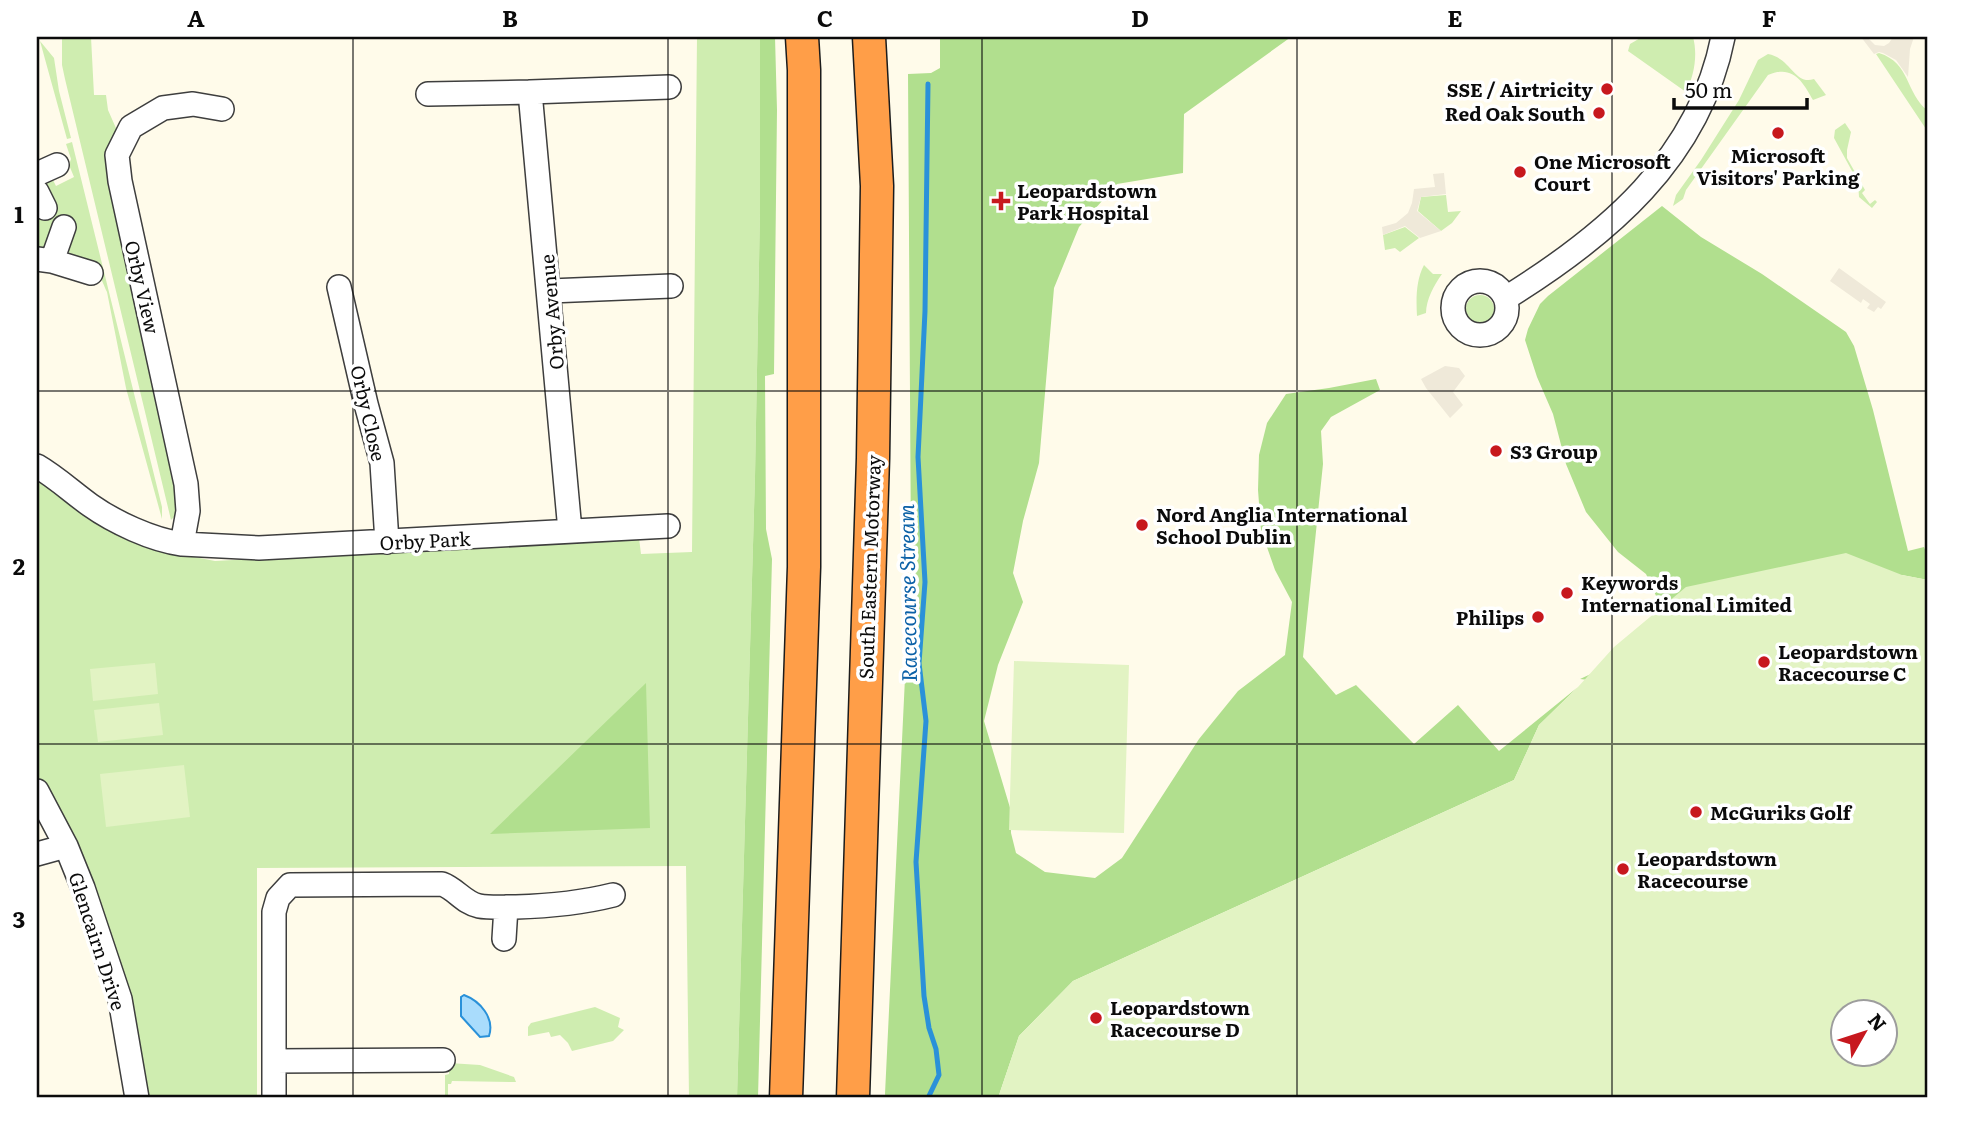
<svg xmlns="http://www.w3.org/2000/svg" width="1965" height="1135" font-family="Literata,serif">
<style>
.green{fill:#cfedb0}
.forest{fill:#b1df8e}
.pitch{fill:#e2f3c3;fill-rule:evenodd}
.plaza{fill:#efe9d9}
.water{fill:#a9dcfc;stroke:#2a91d9;stroke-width:2}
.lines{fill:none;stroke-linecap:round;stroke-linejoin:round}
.stream{stroke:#2a91d9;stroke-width:5}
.minor-casing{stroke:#3e3e3e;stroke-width:26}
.highway-casing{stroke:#1c1c1c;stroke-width:35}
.minor{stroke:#fff;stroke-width:23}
.highway{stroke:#ff9e48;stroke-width:32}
.grid{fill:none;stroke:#0b0b0b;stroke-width:2;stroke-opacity:0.55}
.poi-dot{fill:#c7181e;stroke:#fff;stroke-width:2.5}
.labels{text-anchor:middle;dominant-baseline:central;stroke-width:7;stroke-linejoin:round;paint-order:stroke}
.poi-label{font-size:19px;font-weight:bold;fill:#0b0b0b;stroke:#fff;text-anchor:start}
.street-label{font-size:19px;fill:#0b0b0b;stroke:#fff}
.water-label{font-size:21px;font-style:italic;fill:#0b61a7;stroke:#fff}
.neatline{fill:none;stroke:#0b0b0b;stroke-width:2.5}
.grid-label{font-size:23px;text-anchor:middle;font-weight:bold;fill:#0b0b0b}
</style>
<rect width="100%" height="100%" fill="#fffbea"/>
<path class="green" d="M62,37H91L94,95H106L108,110L119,135L179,470V512L171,520L65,79L62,65Z
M697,37H760V211L755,476L737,1098H689L686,866L257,868V1098H148C142,1067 139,1034 131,1003C110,922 84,846 37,775V480L87,516L144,547L215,561L639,538L641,554L692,552Z
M1642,37H1693C1698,55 1694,76 1686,92L1628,51L1630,44Z
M40,41L54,58L59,91L71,138L67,139Z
M1879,53C1911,63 1905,93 1928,111V132L1876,54Z
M1768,54C1791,58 1795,86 1814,79L1826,95L1813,100C1803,82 1793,64 1768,75L1686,190L1683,199L1673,206L1676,195L1701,160L1739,100L1758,60Z
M1845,123L1851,132L1847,150V158L1865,190L1862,193L1870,204L1875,200L1877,202L1872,208L1859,197L1858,182L1834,138L1835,130Z
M72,142L162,507V519L126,388L107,292C103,284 100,273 93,267C83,259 69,261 67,246L37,249V208L45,186L44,180L50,174L56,186L74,177L69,165L71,159L66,144Z
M1446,195L1448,212L1461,211L1452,223L1441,231L1418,211L1421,197Z
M1405,227L1419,238L1400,252L1395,248L1385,250L1383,235Z
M1424,265L1433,274H1442C1434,285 1426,300 1426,313L1417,316C1416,299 1416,280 1424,265Z
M1466 309a14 14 0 1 1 28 0a14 14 0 1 1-28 0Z
M595,1007L620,1018L618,1027L624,1030L613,1041L572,1051L568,1043L560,1035L551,1037L549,1032L528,1036V1027L531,1023Z
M449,1063L480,1065L514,1077L516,1082L452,1081L451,1084H448V1098H445V1075L449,1074Z"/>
<path class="forest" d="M760,37H775L777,110L774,374L765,376L766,529L772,559L758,1098H737L755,476L760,211Z
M940,37H1291L1184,114L1183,173L1117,184L1079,227L1054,288L1039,463L1023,521L1013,573L1023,602L998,665L984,721L1011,811V833L1016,853L1045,872L1095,878L1122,858L1199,739L1238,691L1285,655L1292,602L1275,570L1261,530L1258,490L1259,455L1267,423L1286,394L1329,388L1376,379L1380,390L1331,417L1321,431L1323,464L1303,657L1336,695L1356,685L1414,744L1458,705L1499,751L1578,687L1539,725L1514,780L1073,981L1019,1036L998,1098H886L885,1094L911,553L908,74L931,73L940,68Z
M1662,206L1701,237L1762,274L1846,332L1854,346L1873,410L1908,551L1924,547L1928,558V580L1902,575L1606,682L1580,679L1606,667L1663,611L1646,574L1618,552L1586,512L1566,464L1553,414L1537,377L1525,340L1528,329L1540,304L1548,296Z
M646,683L650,828L490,834Z"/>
<path class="pitch" d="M1846,553L1902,575L1928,580V1098H998L1019,1036L1073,981L1514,780L1539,725L1578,687L1614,647L1686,587ZM1884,1012V1054H1842V1012Z
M1014,661L1129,665L1124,833L1009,830Z
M155,663L158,694L93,701L90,669Z
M159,703L163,735L98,742L94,710Z
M184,765L190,817L106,827L100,774Z"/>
<path class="plaza" d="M1861,37H1867L1875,45L1884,46L1889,43L1893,37H1914L1910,49L1908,77L1896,60L1883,53L1879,52L1874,54Z
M1444,173L1446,194L1421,197L1417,211L1441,231L1420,238L1405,226L1383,235L1382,227L1396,223L1408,213L1412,203L1414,189L1435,187L1433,174Z
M1839,268L1886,302L1881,309L1878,307L1874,312L1867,308L1870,304L1863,299L1861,303L1830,281Z
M1445,366L1459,368L1465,376L1453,392L1463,405L1450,418L1426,388L1421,379Z"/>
<path class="water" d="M464,995C480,1001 495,1018 489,1036L480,1037L461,1016V997Z"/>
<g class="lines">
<path class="stream" d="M928,1098L939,1075L936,1049L929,1028L924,996L916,862L926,721L919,663L925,582L918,457L925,311L928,84"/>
<defs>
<path id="minor" d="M530,92L570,531
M428,94L530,92L669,87
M37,174L57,165
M37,192L45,208
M37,259L52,261L91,273
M52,261L64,227
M1453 308a27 27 0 1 1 54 0a27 27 0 1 1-54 0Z
M339,287L366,404L382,463L387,542
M550,291L671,286
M1506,298C1606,236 1699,159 1723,37
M37,466C56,477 72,492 90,505C114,522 152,540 182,544L259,548L668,526
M182,544L188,511L186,484L120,181L117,155L131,127L163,108L193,104L222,109
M37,791L66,846L83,888L120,999L137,1098
M37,854L66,846
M504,939L506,907
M274,1061L443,1060
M274,1098V912L278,898L290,885L442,884C456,889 464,903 479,906C490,908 504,907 516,907C550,906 581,903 613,895"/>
<path id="highway" d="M786,1098L804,567V70L802,37
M853,1098L873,458L877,186L869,37"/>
</defs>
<use href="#minor" class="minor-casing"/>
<use href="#highway" class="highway-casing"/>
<use href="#minor" class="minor"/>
<use href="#highway" class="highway"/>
</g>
<path class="grid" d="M353,37V1098M668,37V1098M982,37V1098M1297,37V1098M1612,37V1098M37,391H1928M37,744H1928"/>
<g class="poi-dot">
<circle cx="1607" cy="89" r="7"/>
<circle cx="1599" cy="113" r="7"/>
<circle cx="1778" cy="133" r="7"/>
<circle cx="1520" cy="172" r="7"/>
<path d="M997.5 190.5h7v7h7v7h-7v7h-7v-7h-7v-7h7z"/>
<circle cx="1496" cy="451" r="7"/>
<circle cx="1142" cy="525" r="7"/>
<circle cx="1567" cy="593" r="7"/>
<circle cx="1538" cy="617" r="7"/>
<circle cx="1764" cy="662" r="7"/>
<circle cx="1696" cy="812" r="7"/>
<circle cx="1623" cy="869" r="7"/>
<circle cx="1096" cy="1018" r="7"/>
</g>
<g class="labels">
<g class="poi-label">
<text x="1593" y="89" text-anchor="end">SSE / Airtricity</text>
<text x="1585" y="113" text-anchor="end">Red Oak South</text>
<text x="1778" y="155" text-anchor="middle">Microsoft<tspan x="1778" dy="22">Visitors' Parking</tspan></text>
<text x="1534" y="161">One Microsoft<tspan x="1534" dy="22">Court</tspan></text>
<text x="1017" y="190">Leopardstown<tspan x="1017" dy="22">Park Hospital</tspan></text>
<text x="1510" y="451">S3 Group</text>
<text x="1156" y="514">Nord Anglia International<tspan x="1156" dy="22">School Dublin</tspan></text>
<text x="1581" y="582">Keywords<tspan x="1581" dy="22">International Limited</tspan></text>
<text x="1524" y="617" text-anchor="end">Philips</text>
<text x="1778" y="651">Leopardstown<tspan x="1778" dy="22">Racecourse C</tspan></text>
<text x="1710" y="812">McGuriks Golf</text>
<text x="1637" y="858">Leopardstown<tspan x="1637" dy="22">Racecourse</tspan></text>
<text x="1110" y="1007">Leopardstown<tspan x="1110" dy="22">Racecourse D</tspan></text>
</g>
<g class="street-label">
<text transform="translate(143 287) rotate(77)">Orby View</text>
<text transform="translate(551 312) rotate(-95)">Orby Avenue</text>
<text transform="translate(369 413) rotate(77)">Orby Close</text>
<text transform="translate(425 540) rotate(-3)">Orby Park</text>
<text transform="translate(869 567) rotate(-88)">South Eastern Motorway</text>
<text transform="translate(98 941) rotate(72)">Glencairn Drive</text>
</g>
<g class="water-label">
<text transform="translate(906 593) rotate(-91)">Racecourse Stream</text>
</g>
</g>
<rect width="1965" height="1135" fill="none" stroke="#ffffff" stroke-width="77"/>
<g transform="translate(1864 1033) rotate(51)"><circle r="33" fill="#ffffff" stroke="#9d9d9d" stroke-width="2"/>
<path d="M0-5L12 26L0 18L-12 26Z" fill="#c7181e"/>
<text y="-10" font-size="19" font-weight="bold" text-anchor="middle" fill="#0b0b0b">N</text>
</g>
<path d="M1674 98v10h133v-10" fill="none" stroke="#0b0b0b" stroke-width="3.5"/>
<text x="1685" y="98" font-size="21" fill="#0b0b0b" stroke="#ffffff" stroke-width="5" paint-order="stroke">50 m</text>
<rect x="38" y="38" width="1888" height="1058" class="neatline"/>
<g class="grid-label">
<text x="196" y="27">A</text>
<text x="510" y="27">B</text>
<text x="825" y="27">C</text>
<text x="1140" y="27">D</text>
<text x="1455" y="27">E</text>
<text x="1769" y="27">F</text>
<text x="19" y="223">1</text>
<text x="19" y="575">2</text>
<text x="19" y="928">3</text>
</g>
</svg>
